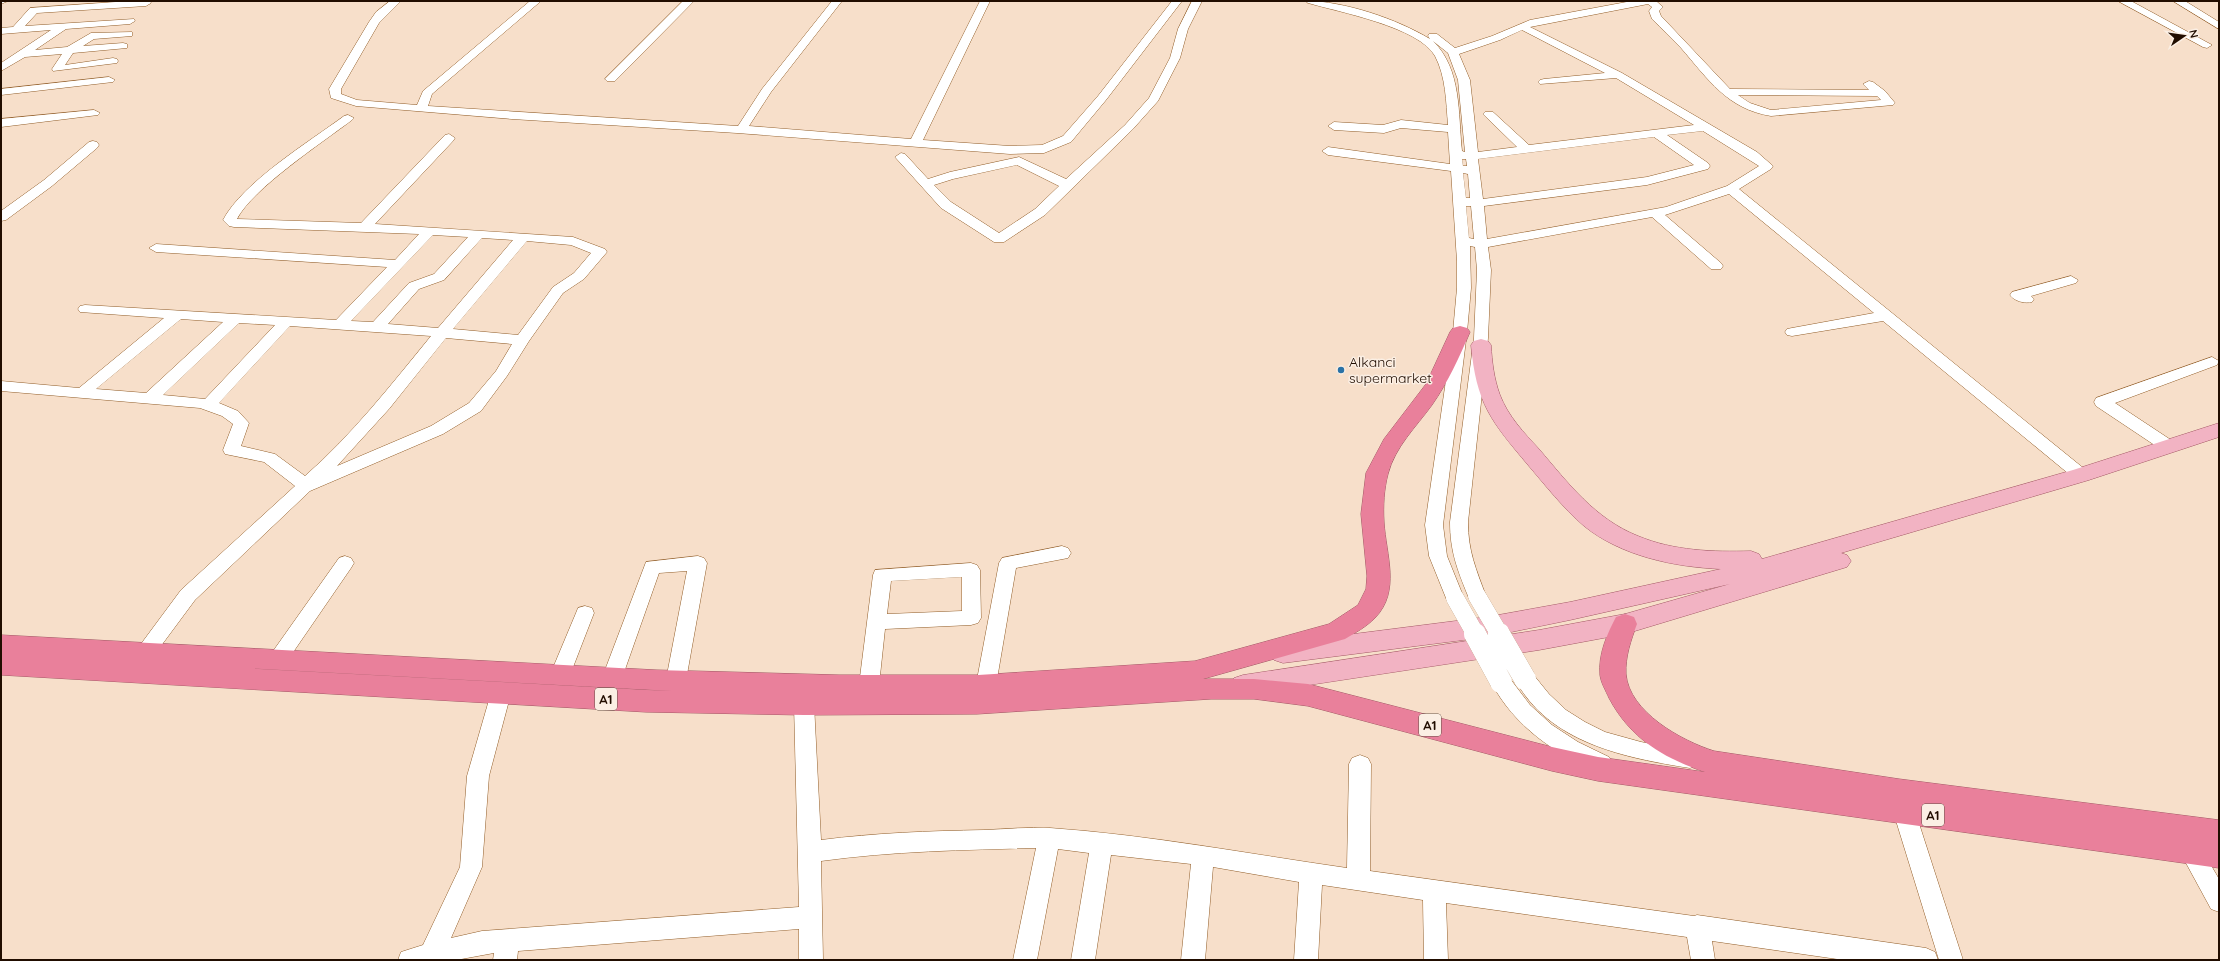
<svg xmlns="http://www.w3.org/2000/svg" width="2220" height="961" font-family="Quicksand,sans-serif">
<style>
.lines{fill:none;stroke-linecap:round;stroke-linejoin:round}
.minor-casing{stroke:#925e29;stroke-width:1}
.major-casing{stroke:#a35865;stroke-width:1}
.highway-casing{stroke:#a35865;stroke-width:1}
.minor{fill:#fff;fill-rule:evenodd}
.major{fill:#f2b3c3;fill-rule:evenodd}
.highway{fill:#e9809b;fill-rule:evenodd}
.minor-bridge-far1-casing{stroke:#925e29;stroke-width:18;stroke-linecap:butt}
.minor-bridge-casing{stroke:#925e29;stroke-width:22;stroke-linecap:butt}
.minor-bridge-far1{stroke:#fff;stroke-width:18}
.minor-bridge{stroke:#fff;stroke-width:22}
.poi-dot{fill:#2a72a6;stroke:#fbefe4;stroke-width:1.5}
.labels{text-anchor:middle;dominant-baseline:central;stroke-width:3;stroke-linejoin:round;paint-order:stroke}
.shield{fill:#fbefe4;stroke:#625144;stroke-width:1}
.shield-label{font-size:13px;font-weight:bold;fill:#210d00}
.poi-label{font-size:14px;fill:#210d00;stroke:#fbefe4;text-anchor:start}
</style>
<rect width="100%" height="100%" fill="#f7dfca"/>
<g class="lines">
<defs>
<path id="minor" d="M1,1H8L1,4Z
M130,1H150L151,3L146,6L37,13L25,26L134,19L135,21L130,24L66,29L35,50L67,47L91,33L132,32V36L94,39L83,46L123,43L127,44V48L73,53L65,65L113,58L117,59L118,61L117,63L53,71L52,69L62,54L25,57L1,71V63L51,30L1,34V28L13,27L30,8Z
M390,1H401L379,23L341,89V94L357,100L417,105L423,91L530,1H541L432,94L428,106L738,126L762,89L832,1H842L771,92L749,126L911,139L980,1H990L923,140L1010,146L1042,145L1063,136L1098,96L1172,1H1182L1106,100L1071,142L1044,153L1010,154L737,133L512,119L356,106L331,98L329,89L369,22L376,12Z
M683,1H694L615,81H607L605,79Z
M1192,1H1202L1188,29L1180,58L1158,101L1133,129L1045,215L1004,242H994L941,208L895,157L901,153L905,154L928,179L950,172L1019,157L1066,179L1125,125L1149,98L1170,58L1178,29ZM1017,165L1059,186L1035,209L999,233L951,202L934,185L953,179Z
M1306,1C1344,1 1397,19 1430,39L1428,36L1429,34H1437L1455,48L1492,36L1530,20L1632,1H1656L1663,7L1659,11L1661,16L1730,89L1869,90L1863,84L1869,81L1873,82L1885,91L1895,103L1893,105L1771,116C1727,109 1708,79 1681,48C1672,38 1662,29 1652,19L1649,11L1652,7L1648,4L1530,27L1622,73L1757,152L1773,166L1771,169L1739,189L2087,471L2089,475L2087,479L2081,481L2075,479L1883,321L1792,336L1787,335L1785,332L1787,329L1792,328L1874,313L1729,194L1665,215L1721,263L1723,266L1721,269H1711L1652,217L1488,247L1491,270L1488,338L1468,522C1468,551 1476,569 1486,596L1484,601L1477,603L1470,601L1468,596C1457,569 1450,551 1450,522L1474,338L1477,270L1475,247L1470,246L1471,288L1467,332L1443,525L1447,556L1464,598L1462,603L1455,605L1448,603L1429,556L1425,525L1453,332L1457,288V261L1451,171L1328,155L1322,151L1328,147L1450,164L1448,132L1401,128L1384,133L1334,130L1328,126L1334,122L1383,125L1401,120L1448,125C1446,102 1446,77 1435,56C1419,27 1339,12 1308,3ZM1522,30L1605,73L1544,79L1540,80L1538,82L1540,84L1616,78L1694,125L1529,145L1493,112H1485L1483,114L1485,116L1517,147L1478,152L1470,80L1459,54L1500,40ZM1433,41L1448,53L1458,80L1465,152L1462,151C1458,114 1462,69 1433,41ZM1738,95L1877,96L1881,100L1771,110L1750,103ZM1703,131L1759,166L1727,186L1666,207L1487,239L1484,206L1647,185L1708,169L1710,166L1708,163L1667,135ZM1654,137L1694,165L1647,177L1483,199L1478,159ZM1462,159H1466L1467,166H1463ZM1463,173L1468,174L1470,198H1466ZM1466,206H1471L1474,239L1469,238Z
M2118,1H2131L2212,45L2207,48L2203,47Z
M2173,1H2185L2219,22V29Z
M109,77L115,80L113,82L1,95V89Z
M94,110L100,113L98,115L1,127V119Z
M348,115L354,118L352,120C323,142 252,189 237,219L361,223L445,135L449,134L455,138L453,141L375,224L573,237L605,249L607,252L584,279L563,293L529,341L507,376L481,411L443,434L310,491L195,600L152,658L145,661L138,658L135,653L138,648L181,590L295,486L264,462L225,454L223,450L233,424L222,416L200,408L1,391V381L79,388L164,318L80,312L78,309L80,306L85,305L336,320L387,267L156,252L149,248L156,244L395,260L419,234L234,227L229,226L223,220C243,182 309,142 344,116ZM433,235L468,237L434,274L409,283L373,322L351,321ZM482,238L513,240L438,328L388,324L419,289L444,280ZM527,241L571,245L591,253L574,273L553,287L518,335L453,329ZM181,319L223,322L146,393L96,389ZM239,323L275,325L205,399L163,395ZM290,326L431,336C391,385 352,435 305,476L275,454L241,446L249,423L238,411L219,403ZM446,338L512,344L496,371L469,403L431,426L337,466L389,409Z
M93,141L97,142L99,145L97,148L52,186L6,220L1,221V211L44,180L89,142Z
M2071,276L2078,280L2076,283L2031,296L2034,299L2032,302C2025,304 2014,301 2010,295L2012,292Z
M2212,357L2219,361L2217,365L2115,403L2174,442L2176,446L2174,450L2168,451L2162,450L2096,406L2094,402L2096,398Z
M1062,546L1068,548L1071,553L1068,558L1016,568L996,685L993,691L986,693L979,691L976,685L999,563L1002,558Z
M345,556L351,558L354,563L351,568L285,664L278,667L271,664L268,659L271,654L339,558Z
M698,556L704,558L707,563L686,680L683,686L676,688L669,686L666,680L687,571L659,573L622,678L619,684L612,686L605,684L602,678L646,562Z
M971,563L977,565L980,570L981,618L978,623L971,625L885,629L879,685L876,691L869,693L862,691L859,685L873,575L875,570ZM962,577V611L887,614L891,581Z
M585,606L592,608L594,613L570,675L567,681L560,683L553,681L550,675L576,613L578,608Z
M1525,671L1532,673L1549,694L1566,710L1585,722L1605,732L1641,742L1697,753L1701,759L1697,765L1690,768C1626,758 1548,743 1515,679L1518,673Z
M1501,674L1508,676L1530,705L1552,725L1578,742L1609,757L1613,763L1609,769L1602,772C1556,756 1514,726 1491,682L1494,676Z
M501,685L508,687L511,693L489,776L482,867L451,938L482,931L799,907L794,704L797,698L804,696L811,698L814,704L821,840C875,833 929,831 984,830C1006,829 1028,827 1050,828C1150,835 1249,854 1347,868L1349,764L1352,758L1360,755L1368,758L1371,764L1370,871L1694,916L1697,915L1926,948L1935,952L1938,960H1844L1712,941L1715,960H1691L1687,937L1446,903L1448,960H1424L1423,900L1322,885L1318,960H1294L1299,882L1213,867L1205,960H1181L1191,864L1111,855L1095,960H1071L1089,853L1058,849L1037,960H1013L1036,848C964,850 893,851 821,861L823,960H799V929L518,951L517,960H493L494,953L456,960H398L401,952L423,945L460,867L467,776L491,693L494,687Z
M1904,801L1912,804L1915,811L1963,960H1939L1893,811L1896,804Z
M2191,842L2199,845L2219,879V912L2211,909L2180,852L2183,845Z"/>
<path id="major" d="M1481,339L1488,341L1491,345C1492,362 1494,379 1500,395C1508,416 1524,433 1539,449C1568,483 1595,519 1638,536C1674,551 1713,552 1751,551L1759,554L1762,559L2073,470L2219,423V437L2089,480L1841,553L1847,555L1851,561L1847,567L1625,634L1539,650L1243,695L1234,692L1230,685L1234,678L1243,675L1539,630L1625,614L1730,584L1570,620L1487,637L1283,663L1274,660L1270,653L1274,646L1283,643L1487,617L1570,602L1721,569C1674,567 1621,556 1584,526C1563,508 1546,486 1528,465C1492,422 1476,404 1471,345L1474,341Z"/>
<path id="highway" d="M1460,326L1467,328L1470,332C1459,358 1448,382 1432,405C1416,427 1395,447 1388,474C1384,489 1383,506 1384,522C1386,555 1401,591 1375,618C1366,627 1355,633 1345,639L1203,679H1254L1308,684L1552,747L1598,757L1705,772C1663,758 1630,738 1609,698C1606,691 1601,683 1600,675C1598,655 1607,634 1616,617L1625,614L1634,617L1637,624C1631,640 1625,657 1626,674C1629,712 1682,741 1714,751L1899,779L2219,820V868L1598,781L1552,771L1308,706L1254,699H1211L977,714L804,715L646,712L1,675V655L646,690L673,691L1,655V635L656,670L839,675H978L1195,661L1329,624L1358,605L1366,589L1367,576L1361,514L1366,473L1384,439L1426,384L1450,332L1453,328Z"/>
</defs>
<use href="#minor" class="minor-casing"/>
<use href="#major" class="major-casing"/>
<use href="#highway" class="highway-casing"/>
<use href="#minor" class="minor"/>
<use href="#major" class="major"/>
<use href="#highway" class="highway"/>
<defs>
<path id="minor-bridge-far1" d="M1477,596L1500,635
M1455,598L1476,635"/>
<path id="minor-bridge" d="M1475,634L1501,682
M1499,634L1525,679"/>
</defs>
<use href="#minor-bridge-far1" class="minor-bridge-far1-casing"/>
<use href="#minor-bridge" class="minor-bridge-casing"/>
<use href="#minor-bridge-far1" class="minor-bridge-far1"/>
<use href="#minor-bridge" class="minor-bridge"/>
</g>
<circle class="poi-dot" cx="1341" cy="370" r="4"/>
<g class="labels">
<g class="shield">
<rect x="595" y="688" width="22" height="22" rx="3"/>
<rect x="1419" y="714" width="22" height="22" rx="3"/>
<rect x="1922" y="804" width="22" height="22" rx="3"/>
</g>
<g class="shield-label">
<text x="606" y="699">A1</text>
<text x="1430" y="725">A1</text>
<text x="1933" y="815">A1</text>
</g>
<g class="poi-label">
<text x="1349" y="362">Alkanci<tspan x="1349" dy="16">supermarket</tspan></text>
</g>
</g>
<rect width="2220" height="961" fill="none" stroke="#210d00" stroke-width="4"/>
<g transform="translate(2184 36) rotate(77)" stroke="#fbefe4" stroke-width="3" paint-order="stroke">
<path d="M0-3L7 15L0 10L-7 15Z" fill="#210d00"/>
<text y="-6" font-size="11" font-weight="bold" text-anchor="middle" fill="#210d00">N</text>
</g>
</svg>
